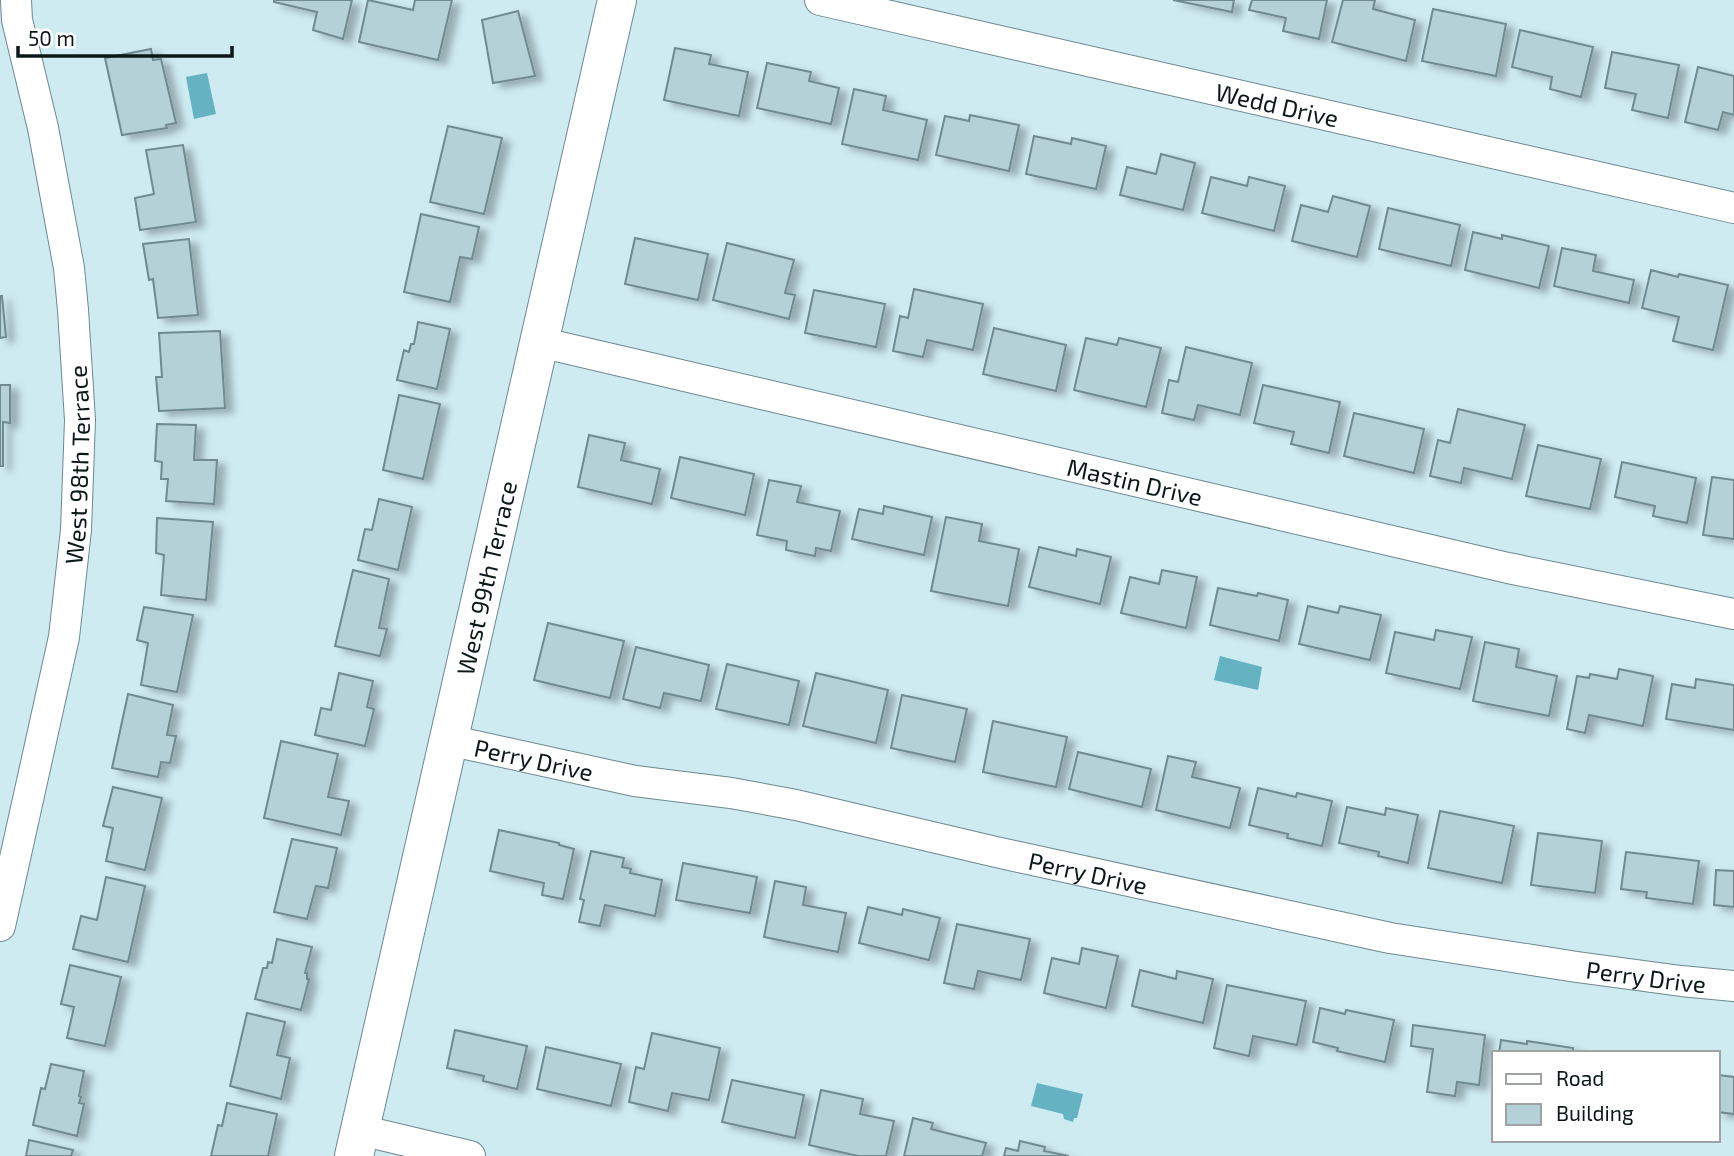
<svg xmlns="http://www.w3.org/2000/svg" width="1734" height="1156" font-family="'Exo 2',sans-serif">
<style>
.water{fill:#64b2c2}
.building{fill:#b4d1d8;stroke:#6f8a90;stroke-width:2;filter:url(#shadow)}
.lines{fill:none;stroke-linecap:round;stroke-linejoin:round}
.street-casing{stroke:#6d888e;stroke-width:32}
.secondary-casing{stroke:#6d888e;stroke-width:40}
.street{stroke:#fff;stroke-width:30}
.secondary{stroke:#fff;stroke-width:38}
.labels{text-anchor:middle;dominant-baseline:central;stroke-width:6;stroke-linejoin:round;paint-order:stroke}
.street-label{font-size:24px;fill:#0c1719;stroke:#fff}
</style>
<defs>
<filter id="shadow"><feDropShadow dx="8" dy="4.5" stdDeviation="3.5" flood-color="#0004"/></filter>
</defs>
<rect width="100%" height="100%" fill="#ceebf2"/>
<path class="water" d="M207,73L216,114L194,119L186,77Z
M1220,656L1262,667L1258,690L1214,680Z
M1037,1083L1083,1094L1077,1118H1074L1073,1122L1064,1119L1063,1114L1031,1106Z"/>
<path class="building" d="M274,0H352L343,39L313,30L317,12L274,2Z
M368,0L413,10L415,0H452L438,60L359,42Z
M1173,0H1234L1232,12Z
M1252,0H1327L1319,39L1283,31L1286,18L1249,10Z
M1343,0H1375L1373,9L1415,20L1406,61L1332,42Z
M1433,9L1506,24L1496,76L1422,61Z
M518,11L535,76L493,83L482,20Z
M1520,30L1593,47L1581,97L1550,89L1552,77L1512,67Z
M675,48L711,55L709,64L748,72L739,116L664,100Z
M151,49L153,60L161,59L176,123L166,125L167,128L122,135L105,58Z
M1612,52L1679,65L1668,118L1632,110L1636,94L1605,88Z
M767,63L811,72L809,81L839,88L831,124L757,108Z
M1698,67L1734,76V115L1723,112L1718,130L1685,122Z
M854,89L886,96L883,110L927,120L918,160L842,144Z
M970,115L1019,125L1009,171L936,155L945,116L969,121Z
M448,126L502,138L484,214L430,202Z
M1034,136L1071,144L1072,138L1106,146L1096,189L1026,174Z
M183,145L196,222L140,230L135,198L154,194L146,150Z
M1161,154L1195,163L1183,210L1120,195L1127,167L1156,174Z
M1211,177L1247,186L1249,177L1285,186L1274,231L1202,213Z
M1333,196L1370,206L1357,257L1292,241L1301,205L1328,212Z
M1388,208L1460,225L1451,266L1379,249Z
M421,214L479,227L472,259L460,257L450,302L404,292Z
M1473,232L1502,239V235L1549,246L1539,288L1465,270Z
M635,238L708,254L698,300L625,284Z
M189,239L198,315L158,318L153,279L149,280L143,244Z
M727,243L794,260L785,293L795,295L789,319L713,300Z
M1562,248L1596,255L1593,271L1634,280L1629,303L1554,286Z
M1651,270L1678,277L1679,274L1728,285L1713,350L1673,341L1679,317L1642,308Z
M914,289L983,304L973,350L927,340L923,357L893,351L900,316L908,318Z
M814,290L885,304L876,347L805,333Z
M0,296H2L6,337L0,338Z
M418,322L450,329L437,389L397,380L404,350L409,352L411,344H414Z
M994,328L1066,345L1056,391L983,374Z
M220,331L225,408L159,411L156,377H162L159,333Z
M1086,338L1117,345L1119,338L1161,348L1146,407L1074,390Z
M1186,347L1252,363L1240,415L1198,405L1194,420L1162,413L1169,380L1178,382Z
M0,385H10V423L3,422V466H0Z
M1263,385L1340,402L1329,453L1291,444L1294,432L1254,423Z
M399,395L440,404L423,479L383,470Z
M1458,409L1525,425L1512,479L1464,468L1461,483L1430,476L1438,440L1450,443Z
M1354,413L1424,429L1414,473L1344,456Z
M157,424L196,425L194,460H217L214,504L166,501L168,479H161L162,462L155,461Z
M589,435L625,443L621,460L660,469L652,504L578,487Z
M1538,445L1601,459L1590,509L1526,496Z
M680,457L754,474L745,515L671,498Z
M1622,462L1696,478L1687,523L1653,516L1655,506L1615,497Z
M1712,477L1734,480V539L1703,535Z
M769,480L801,486L797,502L840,511L831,551L816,548L815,556L786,550L787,541L757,535Z
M379,499L412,507L398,570L358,560L365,529L372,530Z
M884,506L932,517L924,555L852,539L859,509L883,514Z
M946,517L982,524L979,541L1019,549L1008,606L931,591Z
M157,518L213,522L206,600L161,595L164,555L156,553Z
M1039,547L1076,556L1077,549L1111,557L1100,604L1029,587Z
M353,570L389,579L379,628L387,629L380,656L335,646Z
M1162,570L1197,577L1186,628L1121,613L1130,577L1159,584Z
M1218,588L1257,596L1258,593L1288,600L1279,641L1210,625Z
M1308,606L1338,613L1340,606L1381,615L1370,660L1299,644Z
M144,607L193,615L177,692L141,685L148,643L137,640Z
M548,623L624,641L610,698L534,680Z
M1436,630L1472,637L1460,689L1386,673L1395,632L1434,640Z
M1485,642L1519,649L1516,667L1557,676L1549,716L1473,701Z
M636,647L709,665L701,701L664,693L660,708L623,699Z
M727,664L799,681L789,725L716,709Z
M1619,669L1653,676L1643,726L1589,715L1585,733L1567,729L1577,676L1589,678L1590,674L1617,679Z
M339,673L373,681L367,707L374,709L365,746L315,735L321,708L331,710Z
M816,673L888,690L876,743L803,726Z
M1696,679L1734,685V730L1666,719L1672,684L1695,688Z
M128,694L173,705L167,735L176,736L170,763L161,762L158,777L112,768Z
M902,695L967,709L955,762L891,748Z
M993,721L1067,737L1056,787L983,772Z
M281,741L338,754L328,797L349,801L341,835L264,818Z
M1078,752L1151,769L1142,807L1069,789Z
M1168,756L1196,762L1192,777L1240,788L1230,828L1156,810Z
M113,787L162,798L145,870L106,861L113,828L103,826Z
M1258,788L1296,797L1297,793L1332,801L1322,846L1287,838L1288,834L1249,825Z
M1347,807L1385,815L1386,808L1418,815L1408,863L1378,856L1379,852L1339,843Z
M1440,811L1514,826L1502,883L1428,868Z
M499,830L559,843V845L574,849L563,899L542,895L544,883L490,871Z
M1538,833L1602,841L1595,893L1531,885Z
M292,839L337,848L328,888L316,886L307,919L274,912Z
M591,851L624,858L622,867L631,869L630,873L662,880L655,916L605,905L600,926L579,922L584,900L580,899Z
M1626,852L1699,861L1693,904L1646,898L1647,892L1621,889Z
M683,863L757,877L750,913L676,900Z
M1716,870L1734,871V907L1714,905Z
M106,877L145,886L128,962L73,949L81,916L97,920Z
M775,881L806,887L803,905L846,913L838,952L764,937Z
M868,907L902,915L903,909L940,918L929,960L859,943Z
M957,924L1030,939L1021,980L978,971L974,989L944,983Z
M277,939L312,947L305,973H307V979H309L301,1010L255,999L263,968H267L268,962L272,963Z
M1082,948L1118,956L1106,1008L1044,993L1052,958L1079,964Z
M70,965L121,977L105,1046L67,1038L74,1007L61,1004Z
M1140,970L1176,979L1177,971L1213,979L1203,1023L1132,1006Z
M1227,985L1306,1001L1297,1045L1253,1036L1249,1056L1214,1048Z
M1320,1008L1345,1014L1346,1010L1394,1020L1385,1062L1337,1051L1338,1048L1313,1042Z
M247,1013L285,1022L277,1055L290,1058L281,1099L230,1086Z
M1413,1025L1485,1035L1479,1085L1457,1082L1455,1096L1427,1092L1433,1049L1411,1046Z
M455,1030L527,1046L517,1089L483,1081L484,1076L447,1068Z
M652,1033L720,1048L709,1100L672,1093L668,1111L629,1102L636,1067L644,1069Z
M1501,1040L1527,1044V1041L1573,1048V1053H1499Z
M546,1047L621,1064L611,1106L537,1089Z
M51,1064L84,1071L79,1096L81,1097L79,1103L84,1104L77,1136L33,1125L41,1088L45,1089Z
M1718,1075L1734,1077V1114L1718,1112Z
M732,1080L804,1095L795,1138L722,1122Z
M821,1090L863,1099L860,1114L894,1121L886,1156H858L809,1145Z
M227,1103L277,1114L268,1156H211L218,1125L222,1126Z
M913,1118L933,1123L931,1129L986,1143L982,1156H904Z
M29,1140L73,1150L71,1156H26Z
M1020,1141L1045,1147L1044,1151L1069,1156H1004L1006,1148L1018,1151Z"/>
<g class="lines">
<defs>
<g id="street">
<path id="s1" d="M820,0L1734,208"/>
<path id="s2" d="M539,342L1508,568L1734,614"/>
<path id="s3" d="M448,740L635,781L731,793L796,805L996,852L1390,938L1577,967L1681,981L1734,986"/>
<path id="s4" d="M0,926L64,637L76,530L80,420L73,310L69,268L43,128L17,20L16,0"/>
<path d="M360,1130L470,1156"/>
</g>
<g id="secondary">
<path id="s5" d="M354,1156L617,0"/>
</g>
</defs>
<use href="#street" class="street-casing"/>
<use href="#secondary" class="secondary-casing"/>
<use href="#street" class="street"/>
<use href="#secondary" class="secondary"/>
</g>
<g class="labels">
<g class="street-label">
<text stroke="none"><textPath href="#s1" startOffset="469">Wedd Drive</textPath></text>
<text stroke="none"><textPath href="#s4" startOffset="469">West 98th Terrace</textPath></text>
<text stroke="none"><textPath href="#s2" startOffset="612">Mastin Drive</textPath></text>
<text stroke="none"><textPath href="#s5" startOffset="593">West 99th Terrace</textPath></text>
<text stroke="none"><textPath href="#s3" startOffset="88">Perry Drive</textPath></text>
<text stroke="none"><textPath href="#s3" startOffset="654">Perry Drive</textPath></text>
<text stroke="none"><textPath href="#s3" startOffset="1222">Perry Drive</textPath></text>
</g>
</g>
<rect x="1492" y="1051" width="228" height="91" fill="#ffffff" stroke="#9ea2a3" stroke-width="2"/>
<rect x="1506" y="1074" width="35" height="10" fill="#ffffff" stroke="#9ea2a3" stroke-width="2"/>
<text x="1556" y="1086" font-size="21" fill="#0c1719">Road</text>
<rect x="1506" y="1104" width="35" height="21" fill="#b4d1d8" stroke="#9ea2a3" stroke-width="2"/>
<text x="1556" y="1121" font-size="21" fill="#0c1719">Building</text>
<path d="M18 46v10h214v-10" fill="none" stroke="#0c1719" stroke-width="3.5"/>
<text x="28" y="46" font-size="21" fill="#0c1719" stroke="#ffffff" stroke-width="5" paint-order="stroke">50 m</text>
</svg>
